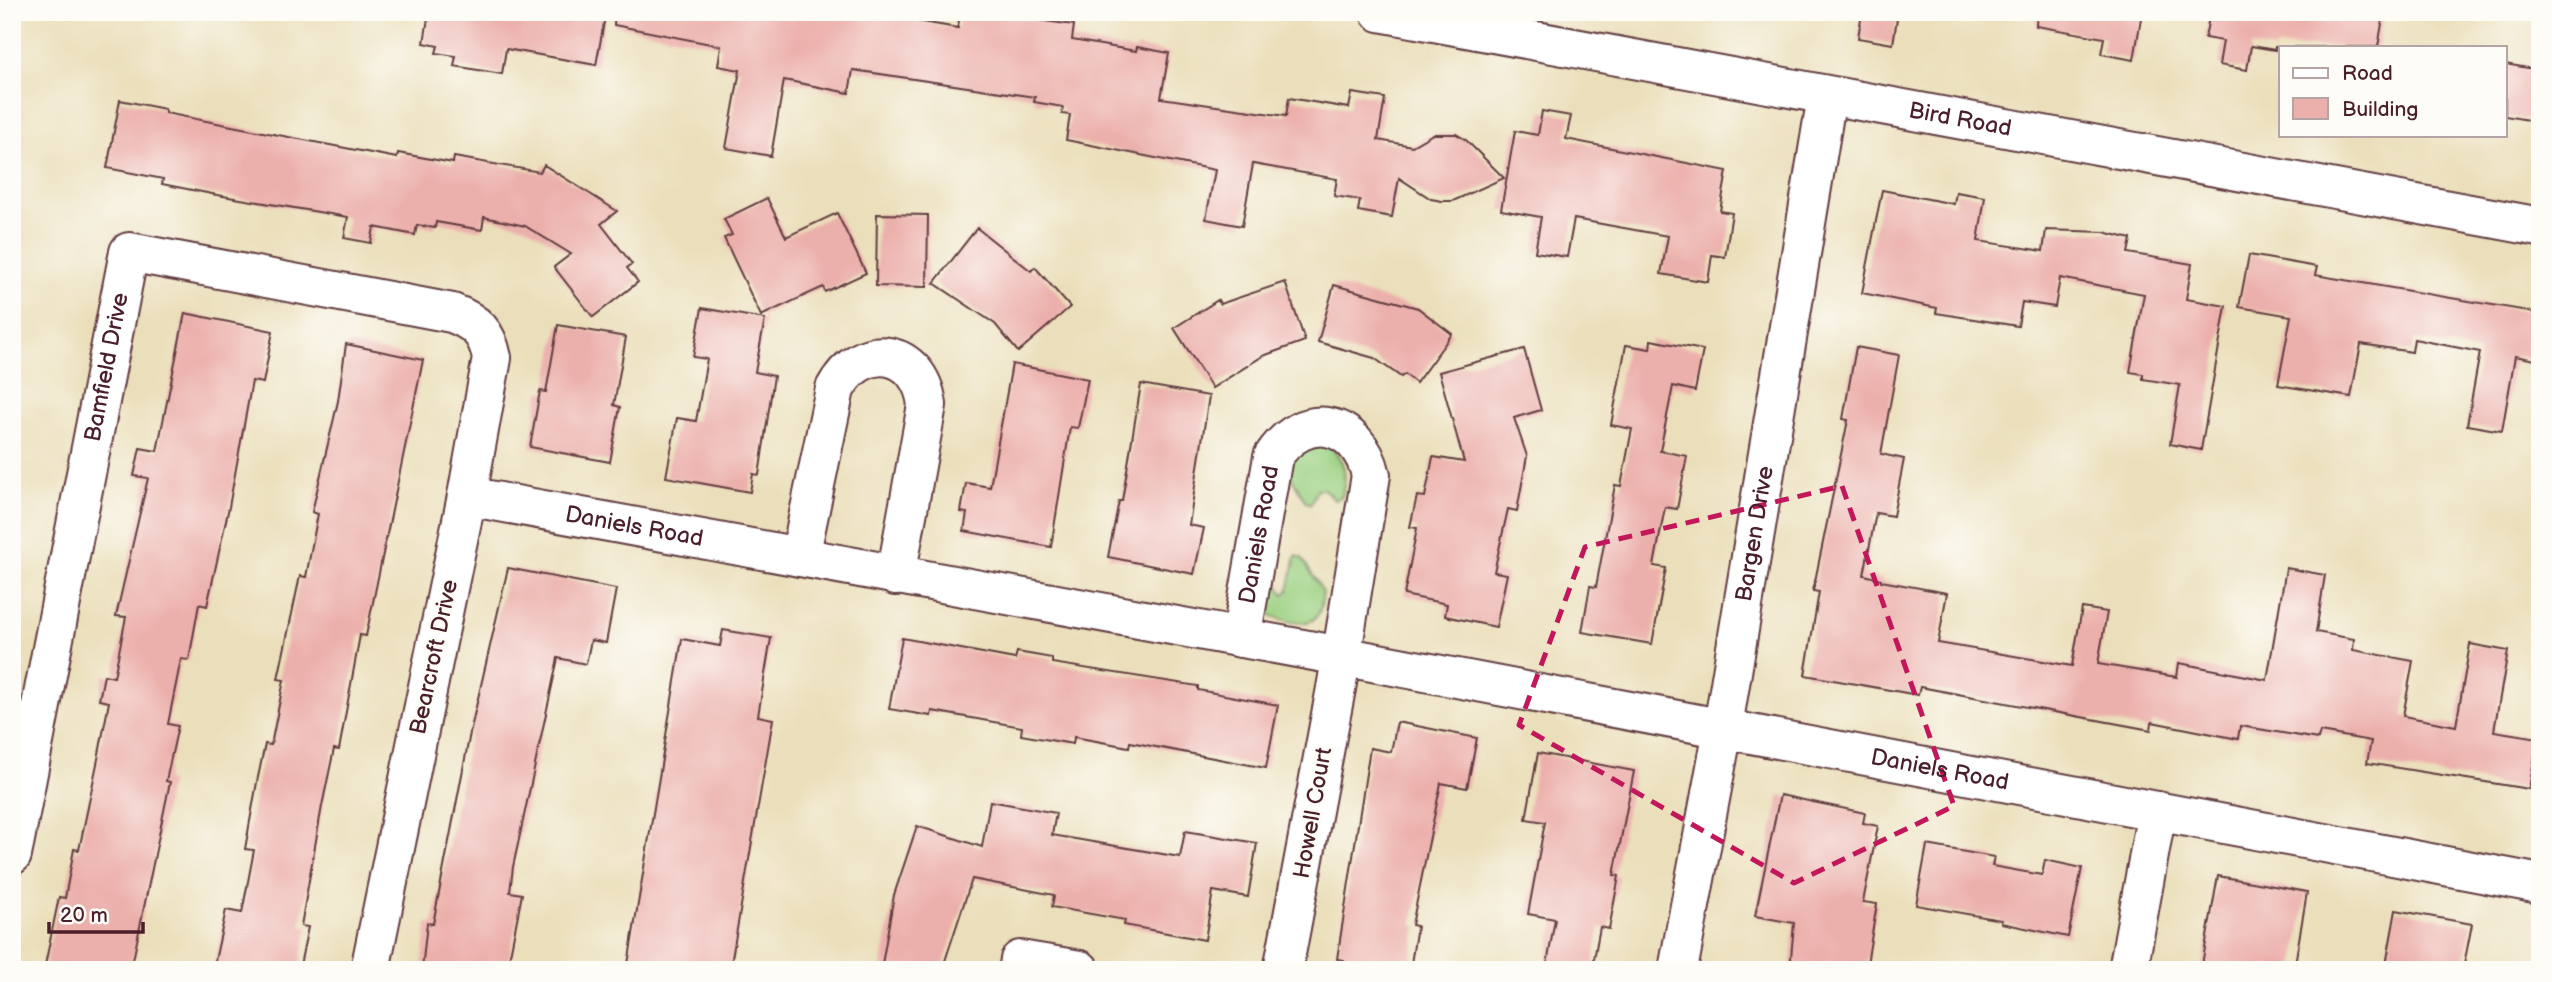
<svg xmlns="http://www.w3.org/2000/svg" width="2552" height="982" font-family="'Balsamiq Sans',sans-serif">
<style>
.green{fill:#9bd081;stroke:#727856;stroke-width:2}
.building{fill:#ecb0ac}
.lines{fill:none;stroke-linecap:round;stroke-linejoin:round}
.minor-casing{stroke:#623c41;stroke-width:42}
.minor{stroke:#fff;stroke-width:38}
.marked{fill:none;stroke:#c2185b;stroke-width:5;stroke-dasharray:14 9;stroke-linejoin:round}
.labels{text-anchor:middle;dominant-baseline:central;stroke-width:6;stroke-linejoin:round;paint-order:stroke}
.street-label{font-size:23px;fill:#4a1f2b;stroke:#fdfcf7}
</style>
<rect width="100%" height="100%" fill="#fdfcf7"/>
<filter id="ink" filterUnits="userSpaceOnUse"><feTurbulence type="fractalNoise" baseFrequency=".0143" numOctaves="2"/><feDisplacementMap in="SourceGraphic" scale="14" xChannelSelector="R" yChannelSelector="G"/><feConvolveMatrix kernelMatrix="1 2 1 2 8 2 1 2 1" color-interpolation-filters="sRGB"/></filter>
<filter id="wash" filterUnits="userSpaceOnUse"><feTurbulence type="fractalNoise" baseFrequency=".00686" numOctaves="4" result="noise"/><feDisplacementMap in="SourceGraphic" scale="28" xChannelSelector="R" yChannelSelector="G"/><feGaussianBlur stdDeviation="1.57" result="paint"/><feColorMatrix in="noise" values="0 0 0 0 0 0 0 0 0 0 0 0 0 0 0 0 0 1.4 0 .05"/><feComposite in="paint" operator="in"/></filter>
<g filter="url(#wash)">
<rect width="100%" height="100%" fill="#ebdfbb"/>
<path class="green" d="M1328,445C1346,460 1347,474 1342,496L1335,500L1324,489H1317L1311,504L1306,502L1284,464L1294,449Z
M1296,556L1302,558L1323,592C1321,601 1322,612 1315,618C1304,629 1273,618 1262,610L1269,572L1284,594L1288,591Z"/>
<g id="blocks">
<path class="building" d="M429,12H606L596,65L506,49L502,74L454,66L456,56L436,53L438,46L424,43Z
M615,12H845L880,18L881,15L958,28L960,12H980L1074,25L1072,40L1136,51L1137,47L1169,53L1161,98L1286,116L1289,98L1349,108L1352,93L1385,98L1378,140L1412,146L1433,134H1456L1466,140L1504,178L1453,201H1442L1431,199L1399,178L1392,217L1358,211L1360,200L1334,196L1337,179L1253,164L1242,226L1206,219L1215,170L1066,140L1070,115L1062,114L1063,107L1034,102L1035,97L853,70L849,93L784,80L771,156L726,148L740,70L718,66L721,46L614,25Z
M1862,12H1898L1893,44L1858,38Z
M2037,12H2142L2134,60L2101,54L2104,38L2036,26Z
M2210,12H2384L2378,47H2275V50L2251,46L2247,70L2219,65L2223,41L2205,38Z
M2505,64L2540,70V122L2505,116Z
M120,100L165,109V113L397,158L398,153L453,163L454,157L540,172L544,165L617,211L601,224L632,264L627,268L638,282L593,317L554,267L571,254L525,226L484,217L482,230L436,222L435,228L417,225L415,235L374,227L371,243L344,238L348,217L217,195L162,184L163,179L107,168Z
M1542,111L1571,116L1566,139L1727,171L1720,211L1732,213L1725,257L1712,255L1708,282L1661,274L1668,236L1574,219L1567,257L1535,252L1541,217L1501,210L1515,131L1538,135Z
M1882,190L1954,204L1956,192L1985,197L1978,241L2043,251L2046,230L2104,232L2131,239L2128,253L2192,264L2186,299L2226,306L2201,450L2170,444L2180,385L2143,379V374L2130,372L2144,294L2060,278L2055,307L2022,302L2018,326L1936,313L1937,308L1862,293Z
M767,198L786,237L837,213L866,273L825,292L823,287L761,316L724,238L732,235L724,219Z
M877,214L928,215L927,287L876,286Z
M977,228L1031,271L1035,267L1070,307L1018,352L995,324L934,283Z
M2249,255L2317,267L2315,275L2540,313V361L2515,356L2502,431L2467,425L2480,352L2414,339L2412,352L2361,344L2351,397L2278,385L2291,316L2239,307Z
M1285,282L1305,341L1263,356L1212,388L1174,328L1218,300L1220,304Z
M1334,285L1418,308L1452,334L1416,383L1405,374L1401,377L1374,358L1318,342Z
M702,308L765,319L755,372L774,376L759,475L753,474L750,492L666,477L677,418L696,421L707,359L693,357Z
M185,313L273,331L263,383L252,381L229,507L207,606L199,604L189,660L181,659L168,724L178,726L166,781L170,782L131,970H44L59,897L65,898L74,849L79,850L98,759L109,702L99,700L104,675L114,677L126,617L116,616L148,478L134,476L140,448L157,451Z
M558,325L626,337L614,405L620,407L610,462L530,447L540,391L546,392Z
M1651,340L1703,350L1695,391L1673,386L1660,451L1687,456L1677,509L1665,507L1654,566L1666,568L1652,644L1582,632L1590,586L1596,587L1615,485L1621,486L1632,429L1611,425L1626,345L1650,349Z
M346,344L423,360L366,636L360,635L339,750L334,749L322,806L301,926L308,927L299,970H213L226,910L242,913L254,850L245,849L257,782L265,744L271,745L284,680L278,679L300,576L306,577L318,514L312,512L338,401Z
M1856,347L1899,355L1881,454L1904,459L1893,516L1876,513L1864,575L1881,579V581L1947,593L1938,643L2072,666L2082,608L2107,612L2098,664L2177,677L2179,663L2267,680L2286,568L2325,575L2316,632L2354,639L2353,650L2413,661L2403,716L2456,726L2470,644L2508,651L2494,731L2538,738L2529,789L2367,763L2371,741L2320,732L2318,739L2240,726L2238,739L2152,722L2151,730L1920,687L1918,695L1805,675L1819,592L1813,591L1848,420L1843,419Z
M1524,349L1541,410L1514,418L1527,456L1517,511L1508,509L1494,572L1507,574L1496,627L1445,616L1447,604L1404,595L1417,528L1410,527L1417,496L1425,497L1433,457L1464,462L1439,372Z
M1012,364L1088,379L1078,428L1070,427L1051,547L964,531L967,513L961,512L966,483L990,487Z
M1141,384L1209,396L1189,525L1204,528L1194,574L1108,557L1119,501H1122Z
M508,568L616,589L606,643L591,640L586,664L558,658L513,867L510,892L522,894L507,970H422L427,923L433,924L470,733Z
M723,630L771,638L758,716L773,719L730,970H627L682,639L720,646Z
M902,638L1015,659L1017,652L1052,658V663L1198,686V690L1278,705L1266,768L1130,742L1129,747L1074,737L1073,744L1021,735L1022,727L932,711L931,716L889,709Z
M1397,722L1477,738L1467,788L1441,783L1412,925L1417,926L1410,970H1343L1344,960L1337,959L1370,748L1391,752Z
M1538,753L1634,771L1614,875L1619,876L1609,929L1600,927L1592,970H1546L1555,919L1528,914L1545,822L1526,819Z
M1780,795L1865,813L1863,823L1878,826L1863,902L1877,904L1866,970H1790L1794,923L1755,916Z
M990,801L1056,813L1052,835L1180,857L1185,831L1257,843L1248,897L1213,891L1205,940L1124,925L1125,920L1052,907L1054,895L972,879L942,970H881L894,895L917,826L982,847Z
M1927,845L1994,857L1992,866L2042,875L2045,860L2082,868L2068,937L2001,923V920L1916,905Z
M2218,876L2307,892L2294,970H2201Z
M2396,910L2472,924L2463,970H2385Z"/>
</g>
</g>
<g filter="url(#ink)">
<use href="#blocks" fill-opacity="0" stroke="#623c41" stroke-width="2"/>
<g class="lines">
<defs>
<g id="minor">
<path id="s1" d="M1380,12L2540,227"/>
<path id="s2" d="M467,496L1341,656L2540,884"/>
<path d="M800,557L835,389C861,339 920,348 927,405L896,576"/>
<path id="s3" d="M1241,638L1273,457C1304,409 1358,420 1371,475L1337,683L1283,970"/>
<path id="s4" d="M12,855L129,252L452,313C476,322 487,332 492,358L467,496L370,970"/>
<path d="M1018,970L1020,960L1080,970"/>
<path id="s5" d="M1678,970L1719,751L1827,96"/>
<path d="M2128,970L2157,811"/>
</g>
</defs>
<use href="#minor" class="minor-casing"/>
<use href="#minor" class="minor"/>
</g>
</g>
<path class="marked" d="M1842,486L1954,806L1794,883L1519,725L1585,547Z"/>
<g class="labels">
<g class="street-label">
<text stroke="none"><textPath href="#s1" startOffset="590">Bird Road</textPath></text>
<text stroke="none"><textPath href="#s4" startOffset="497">Bamfield Drive</textPath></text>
<text stroke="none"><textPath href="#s2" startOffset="170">Daniels Road</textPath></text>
<text stroke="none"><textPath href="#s5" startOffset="443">Bargen Drive</textPath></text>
<text stroke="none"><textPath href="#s3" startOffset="105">Daniels Road</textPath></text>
<text transform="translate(434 657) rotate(-78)">Bearcroft Drive</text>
<text stroke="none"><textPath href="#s2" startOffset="1498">Daniels Road</textPath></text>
<text transform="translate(1313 813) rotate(-80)">Howell Court</text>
</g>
</g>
<rect width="2552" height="982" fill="none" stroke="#fdfcf7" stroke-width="42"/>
<rect x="2279" y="46" width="228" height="91" fill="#fdfcf7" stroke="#b5a4a5" stroke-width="2"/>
<rect x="2293" y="68" width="35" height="10" fill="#ffffff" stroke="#b5a4a5" stroke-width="2"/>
<text x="2342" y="80" font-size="21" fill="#4a1f2b">Road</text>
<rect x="2293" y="98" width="35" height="21" fill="#ecb0ac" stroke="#b5a4a5" stroke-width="2"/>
<text x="2342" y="116" font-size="21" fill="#4a1f2b">Building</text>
<path d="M49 922v10h94v-10" fill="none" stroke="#4a1f2b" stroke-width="3.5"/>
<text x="60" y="922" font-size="21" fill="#4a1f2b" stroke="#fdfcf7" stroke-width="5" paint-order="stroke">20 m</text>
</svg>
